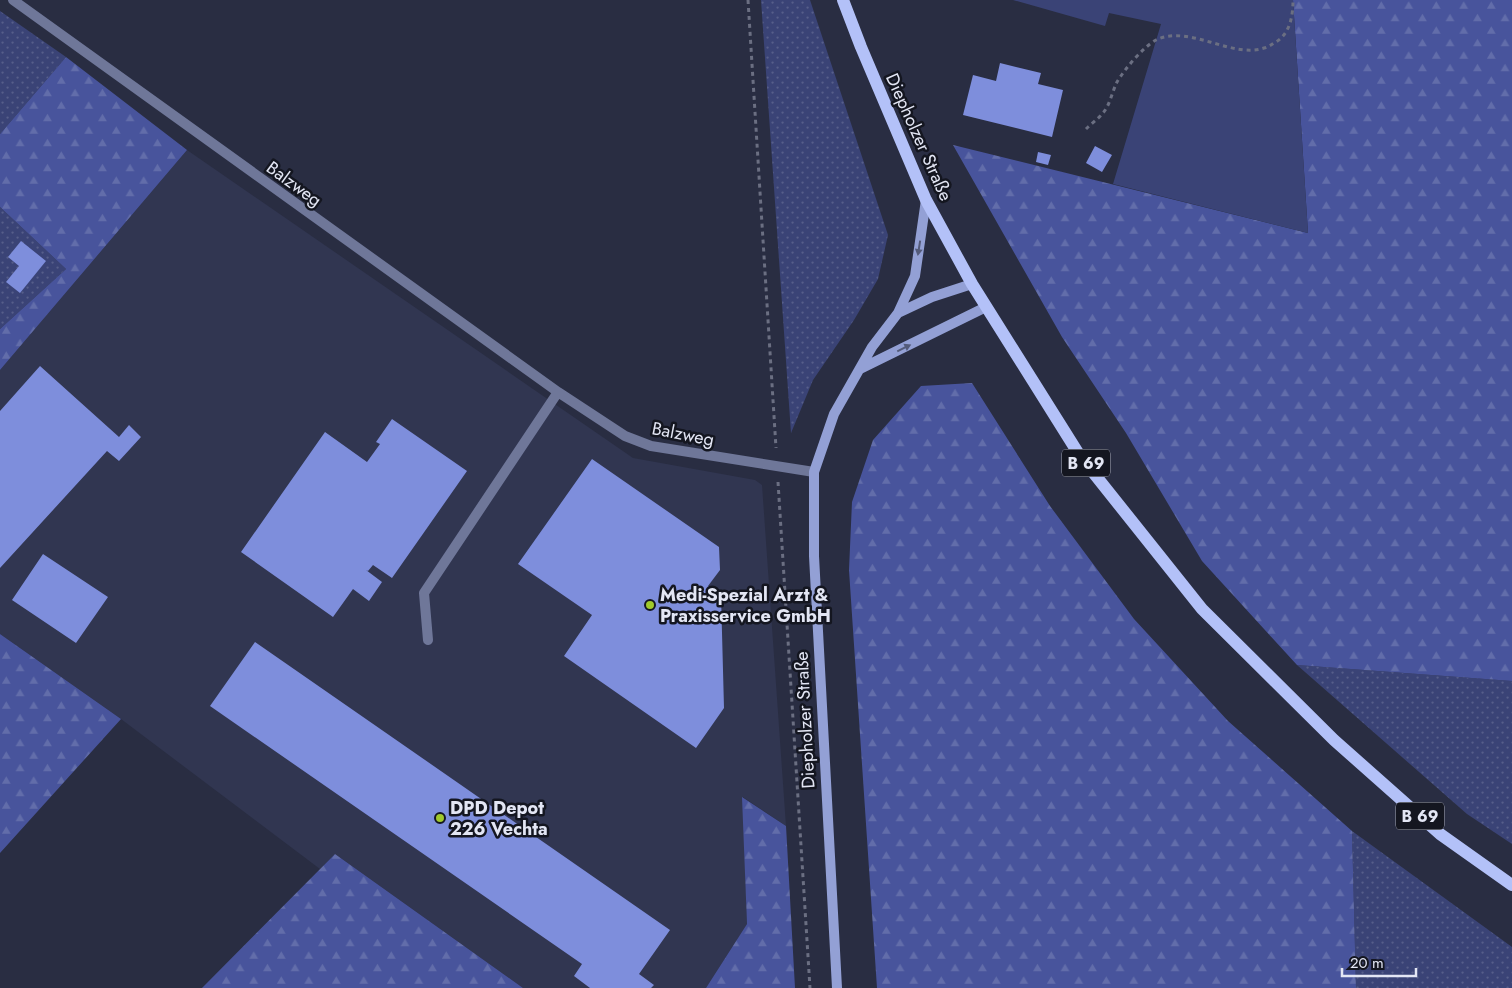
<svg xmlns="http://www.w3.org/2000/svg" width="1512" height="988" font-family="Jost,sans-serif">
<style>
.built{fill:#313651}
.grass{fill:url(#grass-dots)}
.forest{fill:url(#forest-firs)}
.garden{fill:#3a4376}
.building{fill:#7e8edc}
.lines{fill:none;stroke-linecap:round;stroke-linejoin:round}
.path{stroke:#6b6f82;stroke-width:3;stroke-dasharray:4 4;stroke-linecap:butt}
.street{stroke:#6f7799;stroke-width:10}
.secondary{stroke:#93a0d5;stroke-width:10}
.primary{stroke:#b3c1f8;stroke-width:12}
.oneway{fill:#545b7a}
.poi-dot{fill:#a0c92c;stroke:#141620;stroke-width:2}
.labels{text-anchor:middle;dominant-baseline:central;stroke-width:5;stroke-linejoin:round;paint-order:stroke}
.shield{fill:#141620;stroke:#a5a8b4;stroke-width:1}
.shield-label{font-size:16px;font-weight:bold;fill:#e3e6f4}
.street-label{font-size:18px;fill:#e3e6f4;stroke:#141620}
.poi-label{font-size:18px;font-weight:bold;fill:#e3e6f4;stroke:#141620;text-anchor:start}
</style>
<defs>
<pattern id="grass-dots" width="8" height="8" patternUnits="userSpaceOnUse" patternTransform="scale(1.25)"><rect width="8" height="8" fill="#3a4376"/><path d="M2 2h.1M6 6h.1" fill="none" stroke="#565e8a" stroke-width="1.8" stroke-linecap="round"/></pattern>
<pattern id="forest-firs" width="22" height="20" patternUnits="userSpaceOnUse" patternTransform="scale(1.25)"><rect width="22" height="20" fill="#48549c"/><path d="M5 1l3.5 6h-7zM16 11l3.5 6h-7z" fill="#626daa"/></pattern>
</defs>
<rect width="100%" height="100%" fill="#292d42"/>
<path class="built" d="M187,150L633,458L755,480L762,485L786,826L743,797L747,924L706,988H523L335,854L320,869L121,719L0,634V370Z"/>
<path class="grass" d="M761,0H810L888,235L878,279L854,320L813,380L791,433Z
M0,11L66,57L0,134Z
M0,207L66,269L0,329Z
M1297,665L1512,681V844L1467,814Z
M1352,831L1512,947V988H1356Z"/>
<path class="forest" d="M1293,0H1512V681L1297,665L1202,561L1126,433L1062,337L953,145L1308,233Z
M66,57L187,150L0,370V329L66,269L0,207V134Z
M972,383L1050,506L1134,619L1228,721L1352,831L1356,988H877L849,570L852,502L873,440L921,386Z
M0,634L121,719L0,853Z
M742,797L786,826L795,988H706L747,924Z
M335,854L523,988H202Z"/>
<path class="garden" d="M1013,0H1293L1308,233L1113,184L1161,24L1109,13L1105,26Z"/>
<path class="building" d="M1000,63L1041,73L1038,84L1063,90L1052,137L963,115L973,75L996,81Z
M1095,146L1112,155L1102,172L1086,163Z
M1038,152L1051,155L1048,165L1036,162Z
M21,241L46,261L20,293L6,282L19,266L8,257Z
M40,366L119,437L129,425L141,437L119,461L107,451L0,568V411Z
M392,419L467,471L392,578L373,565L368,571L366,570L382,582L369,601L353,589L333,617L241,552L325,432L367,462L380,444L376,442Z
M592,459L719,547L720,570L708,586L721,595L724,708L696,748L564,656L592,615L518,564Z
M43,554L108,597L76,643L12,600Z
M255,642L670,930L639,974L654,985L651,988H590L574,976L582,964L210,706Z"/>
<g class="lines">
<path class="path" d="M748,0L776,448
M1086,129C1091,124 1098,119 1103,113C1110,105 1112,92 1117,82C1124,70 1143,47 1156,40C1189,24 1232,59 1264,48C1268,47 1271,45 1274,43C1290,35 1293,16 1293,0
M778,482L810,988"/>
<path class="street" d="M13,0L558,392L625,436L651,446L814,472
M428,640L424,593L558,392"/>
<path class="secondary" d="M898,313L915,276L926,200
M860,369L986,307
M837,988L814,556V472L834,414L872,347L898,313L932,297L972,284"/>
<path class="primary" d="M843,0L861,47L926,200L972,284L1080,456L1202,609L1334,740L1440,834L1512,885"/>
</g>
<defs><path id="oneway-solid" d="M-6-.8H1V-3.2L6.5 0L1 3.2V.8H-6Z" transform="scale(1.25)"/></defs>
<g class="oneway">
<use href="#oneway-solid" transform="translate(919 248) rotate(99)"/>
<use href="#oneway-solid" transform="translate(904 348) rotate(-26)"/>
</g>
<g class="poi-dot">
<circle cx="650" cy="605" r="5"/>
<circle cx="440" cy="818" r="5"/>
</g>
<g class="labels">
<g class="shield">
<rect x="1062" y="449.5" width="48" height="27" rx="4"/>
<rect x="1396" y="802.5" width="48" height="27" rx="4"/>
</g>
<g class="shield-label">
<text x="1086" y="463">B 69</text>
<text x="1420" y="816">B 69</text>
</g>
<g class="street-label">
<text transform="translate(919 137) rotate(66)">Diepholzer Straße</text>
<text transform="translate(294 184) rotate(36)">Balzweg</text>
<text transform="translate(683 434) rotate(11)">Balzweg</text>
<text transform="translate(805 720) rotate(-93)">Diepholzer Straße</text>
</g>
<g class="poi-label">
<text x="660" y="595">Medi-Spezial Arzt &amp;<tspan x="660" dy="21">Praxisservice GmbH</tspan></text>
<text x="450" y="808">DPD Depot<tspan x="450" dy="21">226 Vechta</tspan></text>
</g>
</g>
<path d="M1342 968v8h74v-8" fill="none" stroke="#e3e6f4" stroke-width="2.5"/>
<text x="1350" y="968" font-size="15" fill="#e3e6f4" stroke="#141620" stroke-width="4" paint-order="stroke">20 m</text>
</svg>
